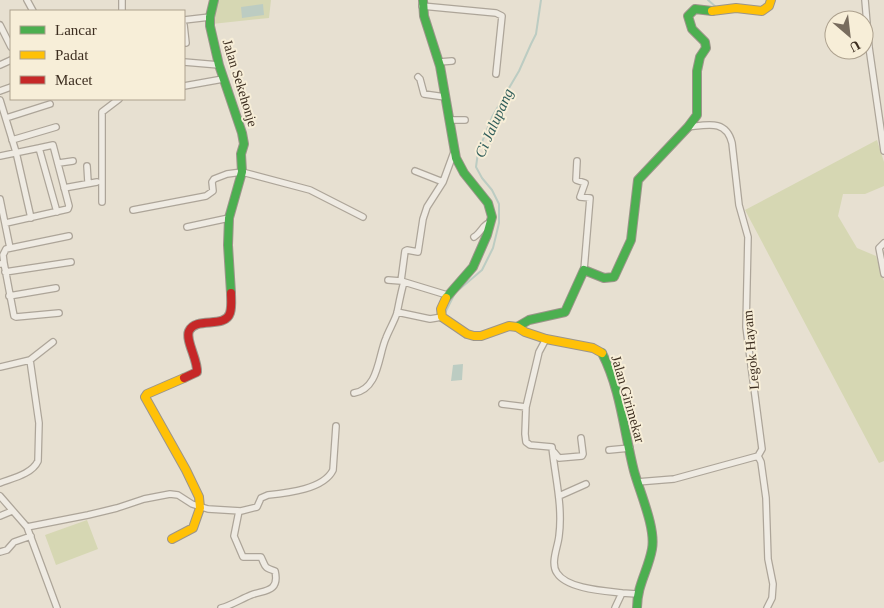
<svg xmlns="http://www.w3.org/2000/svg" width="884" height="608" font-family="'Times New Roman',serif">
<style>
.green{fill:#d6d7b3}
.water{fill:#bcccc2}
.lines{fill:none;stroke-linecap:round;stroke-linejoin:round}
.stream{stroke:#bcccc2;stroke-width:2}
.street-casing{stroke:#ada599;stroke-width:8}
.fast-casing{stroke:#9c958a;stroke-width:10}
.slow-casing{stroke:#9c958a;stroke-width:10}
.jam-casing{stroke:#9c958a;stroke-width:10}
.street{stroke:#efebe3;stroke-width:5.5}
.fast{stroke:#4caf50;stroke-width:8}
.slow{stroke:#ffc107;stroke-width:8}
.jam{stroke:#c62828;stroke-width:8}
.labels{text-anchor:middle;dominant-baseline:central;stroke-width:4;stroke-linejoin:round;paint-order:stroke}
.street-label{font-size:14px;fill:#3d2e20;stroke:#f7eed8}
.water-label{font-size:15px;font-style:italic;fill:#2f5d5a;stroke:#f7eed8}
</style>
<rect width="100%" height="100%" fill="#e7e0d1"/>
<path class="green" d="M217,0H271L269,18L212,24Z
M877,140L884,162V186L865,194H843L838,216L857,248L876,256L884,281V461L879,463L745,210Z
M87,520L98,549L56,565L45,535Z"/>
<path class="water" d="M263,4L264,15L242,18L241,7Z
M463,364L462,380L451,381L453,365Z"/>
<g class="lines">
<path class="stream" d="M708,0L716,7
M445,313L455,293L482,270L493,248L499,223V204L492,190L482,178L476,167L478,152L492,117L519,71L531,44L536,34L541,0"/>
<defs>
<path id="street" d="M27,0L33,11
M865,0L869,47L884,151
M422,6L496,13L502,16L496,74
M122,11V0
M184,20L210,17
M0,25L11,47
M184,25L186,43
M184,62L219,65
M439,62L452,61
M0,65L11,60
M418,77L420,79L424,94L445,97
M184,86L223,79
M0,91L11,87
M0,100L16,152L31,218
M6,118L50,104
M450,120H465
M688,127C707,125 726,119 732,143L739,205L748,237L746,327L762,449L758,456
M12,140L56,127
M0,156L39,148L57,212
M577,161L576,180L585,183L580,197L590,198L584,270
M59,163L73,161
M87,166L88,182
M415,171L443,182
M64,188L97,182
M0,199L10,248
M102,202V112L119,99
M133,210L206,196L213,191L212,182L214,179L227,174L242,172L310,190L363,217
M6,223L68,209L69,206L53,145L39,148
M187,227L229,218
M474,237C481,233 483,224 491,222
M884,243L879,248L884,274
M4,263L3,255L6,249L69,236
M0,264L4,263L14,316L16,317L59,313
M5,272L71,262
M388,280L401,281L447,295
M401,281L405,251L407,250L418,252L423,219L427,207L443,182L454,152
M9,296L56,288
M397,312L430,319L442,317
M30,360L53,342
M0,367L30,360L39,423L38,461C32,474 13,478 0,483
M354,393C379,389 378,356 386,338C389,330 394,322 397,313C399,303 401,292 404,282
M502,404L526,407L525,434L526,442L530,445L552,447C555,477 563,506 559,536C558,547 550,563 557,573C567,589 605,591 622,593
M526,407L539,352L546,339
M609,450L630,448
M554,452L559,458L582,456L583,454L581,438
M758,456L761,462L766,498L768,559L773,584L772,598L767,608
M637,482L674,479L758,456
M0,496L27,527L57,608
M559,496L586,484
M0,516L12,511
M27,527L88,515L117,508L144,499L170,494L178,495L192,504L208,509L241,511L257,507L261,498L268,495C288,493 324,489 333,470L336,426
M0,552L7,550L14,542L31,536
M221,608C232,605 241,599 251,595C263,590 280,593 275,571C263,567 266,567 261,557H243L234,536L239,511
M615,608L622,593L637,594"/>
<path id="fast" d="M214,0L210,17V26L219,65L242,133L244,144L241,154L242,172L229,218L228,245L231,293
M423,0L424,16L440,66L456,158L464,173L488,203L492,217L487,235L473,267L446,298
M517,327L529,320L565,312L584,270L604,278L614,277L631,240L638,180L688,127L697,115V71L700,57L706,48L705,42L692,29L688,16L695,9L712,11
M602,353C621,390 624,432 634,471C640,493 656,528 652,549C648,571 637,585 637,608"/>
<path id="slow" d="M712,11L736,8L762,11L769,6L771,0
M446,298L441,309L442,317L467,334L474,336H481L509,326L517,327L525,332L546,339L593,348L602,353
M172,539L193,528L200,508L199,497L186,470L145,397L147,394L184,378"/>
<path id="jam" d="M184,378L197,372C198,360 185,340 189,331C196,316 225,329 230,313C232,307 231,299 231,293"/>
</defs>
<use href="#street" class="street-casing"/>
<use href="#fast" class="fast-casing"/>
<use href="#slow" class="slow-casing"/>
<use href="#jam" class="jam-casing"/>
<use href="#street" class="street"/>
<use href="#fast" class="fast"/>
<use href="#slow" class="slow"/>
<use href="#jam" class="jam"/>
</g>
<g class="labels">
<g class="street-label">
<text transform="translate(240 83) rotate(73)">Jalan Sekehonje</text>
<text transform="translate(751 350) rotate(-95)">Legok Hayam</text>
<text transform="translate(628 399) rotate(74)">Jalan Girimekar</text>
</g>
<g class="water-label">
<text transform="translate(494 123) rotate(-66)">Ci Jalupang</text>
</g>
</g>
<rect x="10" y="10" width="175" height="90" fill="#f7eed8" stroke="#ada18e"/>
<rect x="20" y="26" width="25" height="8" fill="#4caf50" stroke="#ada18e"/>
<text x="55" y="35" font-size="15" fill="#3d2e20">Lancar</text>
<rect x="20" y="51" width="25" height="8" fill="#ffc107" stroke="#ada18e"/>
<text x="55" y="60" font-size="15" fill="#3d2e20">Padat</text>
<rect x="20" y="76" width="25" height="8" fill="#c62828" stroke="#ada18e"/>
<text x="55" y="85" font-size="15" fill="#3d2e20">Macet</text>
<g transform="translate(849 35) rotate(152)"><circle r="24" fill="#f7eed8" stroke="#ada18e"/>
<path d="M0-4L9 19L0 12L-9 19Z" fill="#786c5e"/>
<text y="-8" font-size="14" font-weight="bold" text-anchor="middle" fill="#3d2e20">U</text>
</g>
</svg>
